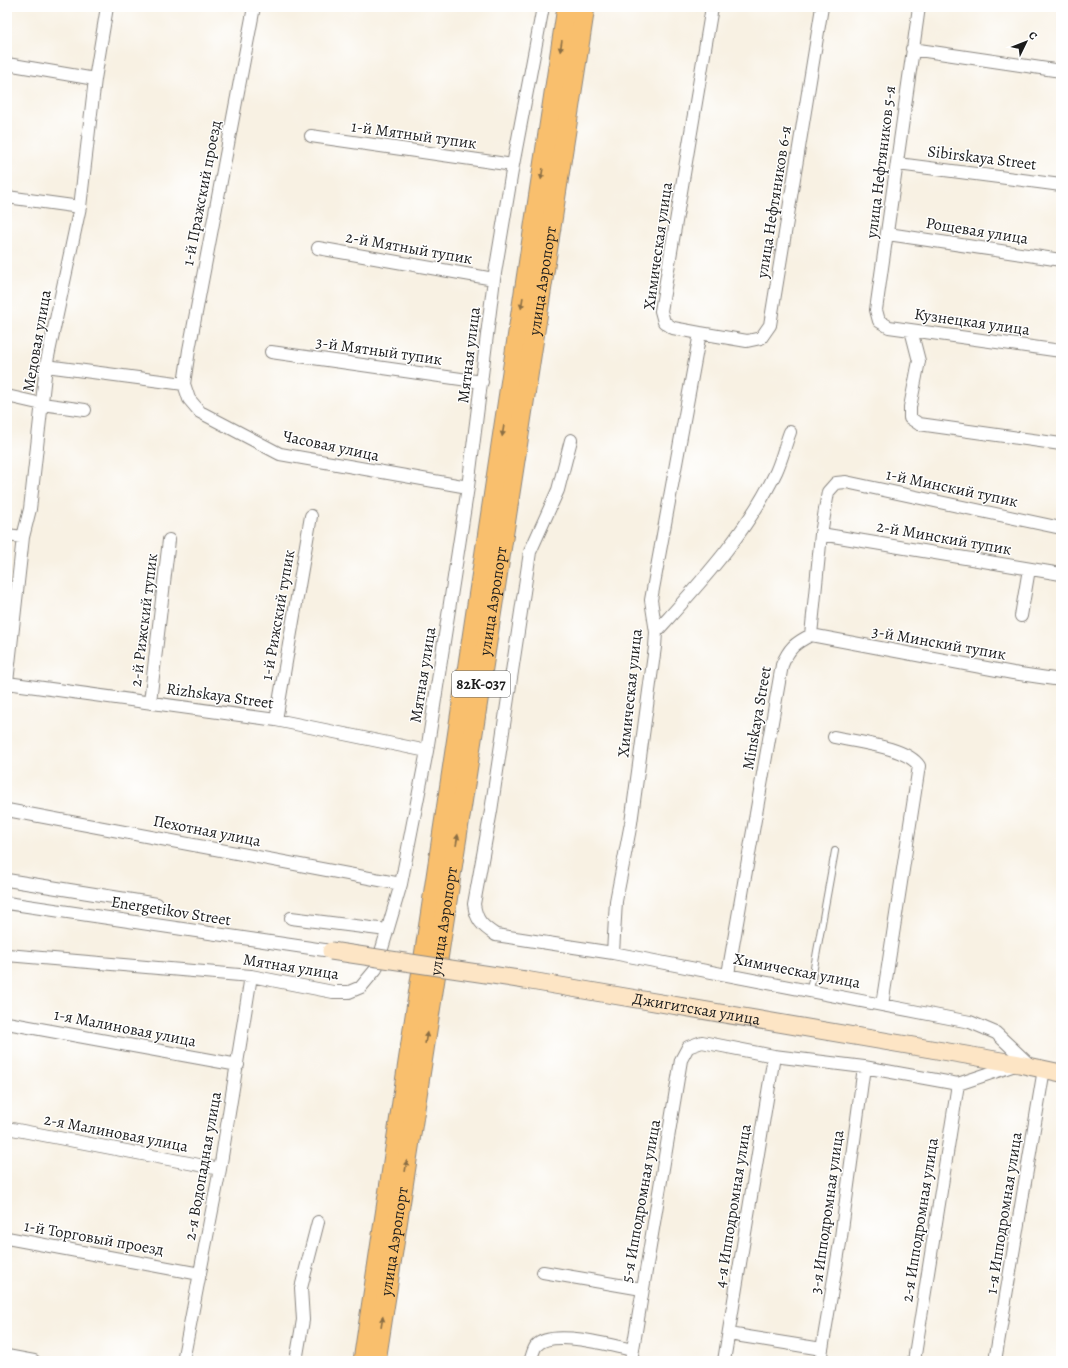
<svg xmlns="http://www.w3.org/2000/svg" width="1068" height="1368" font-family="Alegreya,serif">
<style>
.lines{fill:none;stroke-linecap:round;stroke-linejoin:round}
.lane-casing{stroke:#8a8680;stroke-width:8}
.street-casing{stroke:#8a8680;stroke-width:14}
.secondary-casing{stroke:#8a8680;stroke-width:19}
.primary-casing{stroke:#8a8680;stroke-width:21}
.lane{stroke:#fff;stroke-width:6}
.street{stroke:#fff;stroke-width:12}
.secondary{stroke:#fde5c5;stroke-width:17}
.primary{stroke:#f9bf6d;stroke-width:19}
.secondary-bridge-casing{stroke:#8a8680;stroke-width:19;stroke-linecap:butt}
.secondary-bridge{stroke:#fde5c5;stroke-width:17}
.oneway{fill:#8a6e44}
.labels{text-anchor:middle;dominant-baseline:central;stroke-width:3;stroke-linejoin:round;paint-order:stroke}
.shield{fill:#fff;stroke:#606060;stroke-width:1}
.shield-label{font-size:15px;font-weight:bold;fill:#1c1c1c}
.street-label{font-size:16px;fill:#1c1c1c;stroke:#fff}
</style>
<rect width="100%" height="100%" fill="#fff"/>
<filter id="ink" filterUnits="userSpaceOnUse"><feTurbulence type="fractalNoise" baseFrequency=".025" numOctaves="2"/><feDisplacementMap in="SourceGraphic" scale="8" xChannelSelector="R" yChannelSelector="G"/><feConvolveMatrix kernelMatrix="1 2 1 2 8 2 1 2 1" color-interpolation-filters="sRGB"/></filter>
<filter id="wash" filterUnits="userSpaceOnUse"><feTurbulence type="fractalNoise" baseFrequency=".012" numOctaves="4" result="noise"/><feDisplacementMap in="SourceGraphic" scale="16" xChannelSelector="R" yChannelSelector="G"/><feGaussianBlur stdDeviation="0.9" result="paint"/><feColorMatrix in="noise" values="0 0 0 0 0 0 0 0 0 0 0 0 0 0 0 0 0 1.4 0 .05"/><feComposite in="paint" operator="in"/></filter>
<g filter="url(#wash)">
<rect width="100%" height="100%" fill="#f8f1e3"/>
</g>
<g filter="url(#ink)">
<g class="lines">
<defs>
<path id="lane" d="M810,990L835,851"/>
<path id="street" d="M712,7L661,311L664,322L673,328L700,333L651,600L656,632L655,647L631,823L616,901L613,953L970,1022L996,1033L1032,1067
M919,7L876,310L879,321L889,327L1061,351
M912,49L1061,71
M7,64L95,79
M311,136L513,165
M898,164L1061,185
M7,197L80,207
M888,234L1061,260
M318,248L494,279
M911,330L919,361L910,407V418L919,424L1061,444
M700,333L747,341L761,338L770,325L822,7
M271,352L482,382
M46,366L184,384L189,399L200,412L280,454L468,487
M184,384L189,350L254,7
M7,396L42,404L85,410
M571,440L558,490L530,552L491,811L474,904C476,920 482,926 496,935L613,953
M821,534L1061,574
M7,535L23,537
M1021,616L1029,569
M656,632C700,583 747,533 776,472C782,459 785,445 790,432
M811,635L1013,673L1061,680
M7,682L23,537L30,509L46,366L80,207L95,79L107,7
M7,683L276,720L427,751
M150,702L169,540
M276,720L311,516
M834,737C856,742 907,747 919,766L882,1005
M7,810L401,884
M7,880L157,904
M7,903L331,951
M291,918L387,930
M7,955L251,976L333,992H349L361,987L376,969L401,884L427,751L468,487L494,279L513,165L543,7
M728,974L782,665C789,648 795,643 811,635L821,534L828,492L836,483L846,482L1061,528
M7,1023L238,1065
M7,1128L220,1169
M7,1238L200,1274
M543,1272L642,1289
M729,1334L822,1349
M7,1356L34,1361
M183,1361L220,1169L251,976
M296,1361L303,1320L301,1288L318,1222
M530,1361C532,1357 533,1350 536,1346C551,1328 611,1346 633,1350
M631,1361L681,1060L688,1047L702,1042L774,1056L864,1067L958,1084L1015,1065
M724,1361L774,1056
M820,1361L841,1237L864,1067
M914,1361L958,1084
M995,1361L1044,1069"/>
<g id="secondary">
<path id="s1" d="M525,980L1019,1064L1061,1073"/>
</g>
<g id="primary">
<path d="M363,1361L567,7"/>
<path id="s2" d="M376,1361L585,7"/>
</g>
</defs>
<use href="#lane" class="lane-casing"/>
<use href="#street" class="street-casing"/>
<use href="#secondary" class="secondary-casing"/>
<use href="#primary" class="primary-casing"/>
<use href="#lane" class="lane"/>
<use href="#street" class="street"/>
<use href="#secondary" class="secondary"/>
<use href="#primary" class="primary"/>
<defs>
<path id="secondary-bridge" d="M331,951L525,980"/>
</defs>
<use href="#secondary-bridge" class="secondary-bridge-casing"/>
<use href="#secondary-bridge" class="secondary-bridge"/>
</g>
<defs><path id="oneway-solid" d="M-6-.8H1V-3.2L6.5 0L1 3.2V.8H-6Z"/></defs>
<g class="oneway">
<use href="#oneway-solid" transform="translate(561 46) rotate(99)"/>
<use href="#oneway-solid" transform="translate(542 174) rotate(99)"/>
<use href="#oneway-solid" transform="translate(522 303) rotate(99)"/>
<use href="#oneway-solid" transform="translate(503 431) rotate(99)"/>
<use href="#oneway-solid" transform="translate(457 840) rotate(-81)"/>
<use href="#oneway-solid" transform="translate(426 1038) rotate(-81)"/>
<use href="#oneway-solid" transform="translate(406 1166) rotate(-81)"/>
<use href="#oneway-solid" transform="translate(382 1322) rotate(-81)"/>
</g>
</g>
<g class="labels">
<rect class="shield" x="452" y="671" width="58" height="26" rx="3"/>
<g class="shield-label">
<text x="481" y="684">82К-037</text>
</g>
<g class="street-label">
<text transform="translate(414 135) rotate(8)">1-й Мятный тупик</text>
<text transform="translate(982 158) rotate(7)">Sibirskaya Street</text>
<text transform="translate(881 162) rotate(-83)">улица Нефтяников 5-я</text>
<text transform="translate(202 193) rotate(-79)">1-й Пражский проезд</text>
<text transform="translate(774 202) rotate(-81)">улица Нефтяников 6-я</text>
<text transform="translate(977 231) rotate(9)">Рощевая улица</text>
<text transform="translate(658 246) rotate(-82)">Химическая улица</text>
<text transform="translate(409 248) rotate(10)">2-й Мятный тупик</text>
<text stroke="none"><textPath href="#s2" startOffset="1093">улица Аэропорт</textPath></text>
<text transform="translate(972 322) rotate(8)">Кузнецкая улица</text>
<text transform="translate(37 341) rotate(-80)">Медовая улица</text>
<text transform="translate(379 351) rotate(8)">3-й Мятный тупик</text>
<text transform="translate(469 355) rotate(-83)">Мятная улица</text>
<text transform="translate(331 446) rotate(12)">Часовая улица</text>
<text transform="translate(952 488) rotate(12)">1-й Минский тупик</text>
<text transform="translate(944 538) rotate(10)">2-й Минский тупик</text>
<text stroke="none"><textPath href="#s2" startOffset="769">улица Аэропорт</textPath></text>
<text transform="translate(278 615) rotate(-80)">1-й Рижский тупик</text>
<text transform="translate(144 620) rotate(-83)">2-й Рижский тупик</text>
<text transform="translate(939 643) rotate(10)">3-й Минский тупик</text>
<text transform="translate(423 675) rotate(-81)">Мятная улица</text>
<text transform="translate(630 693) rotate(-84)">Химическая улица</text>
<text transform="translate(220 696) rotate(8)">Rizhskaya Street</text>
<text transform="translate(757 718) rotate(-80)">Minskaya Street</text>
<text transform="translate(207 831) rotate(11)">Пехотная улица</text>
<text transform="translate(171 911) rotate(9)">Energetikov Street</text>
<text stroke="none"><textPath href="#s2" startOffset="445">улица Аэропорт</textPath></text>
<text transform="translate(291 967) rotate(9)">Мятная улица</text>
<text transform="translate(797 971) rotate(11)">Химическая улица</text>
<text stroke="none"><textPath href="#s1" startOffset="174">Джигитская улица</textPath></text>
<text transform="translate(125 1028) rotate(11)">1-я Малиновая улица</text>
<text transform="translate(116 1133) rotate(11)">2-я Малиновая улица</text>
<text transform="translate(203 1166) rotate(-80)">2-я Водопадная улица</text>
<text transform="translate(641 1201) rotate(-80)">5-я Ипподромная улица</text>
<text transform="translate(733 1206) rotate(-81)">4-я Ипподромная улица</text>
<text transform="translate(827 1212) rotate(-82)">3-я Ипподромная улица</text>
<text transform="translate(1004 1213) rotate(-81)">1-я Ипподромная улица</text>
<text transform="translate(920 1220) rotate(-81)">2-я Ипподромная улица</text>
<text transform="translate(94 1238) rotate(10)">1-й Торговый проезд</text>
<text stroke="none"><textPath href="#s2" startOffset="121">улица Аэропорт</textPath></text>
</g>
</g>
<rect width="1068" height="1368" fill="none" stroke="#fff" stroke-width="24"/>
<g transform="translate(1026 42) rotate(47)" stroke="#ffffff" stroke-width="3" paint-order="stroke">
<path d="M0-3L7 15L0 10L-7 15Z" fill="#1c1c1c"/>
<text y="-6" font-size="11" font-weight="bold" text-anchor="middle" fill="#1c1c1c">С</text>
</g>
</svg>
